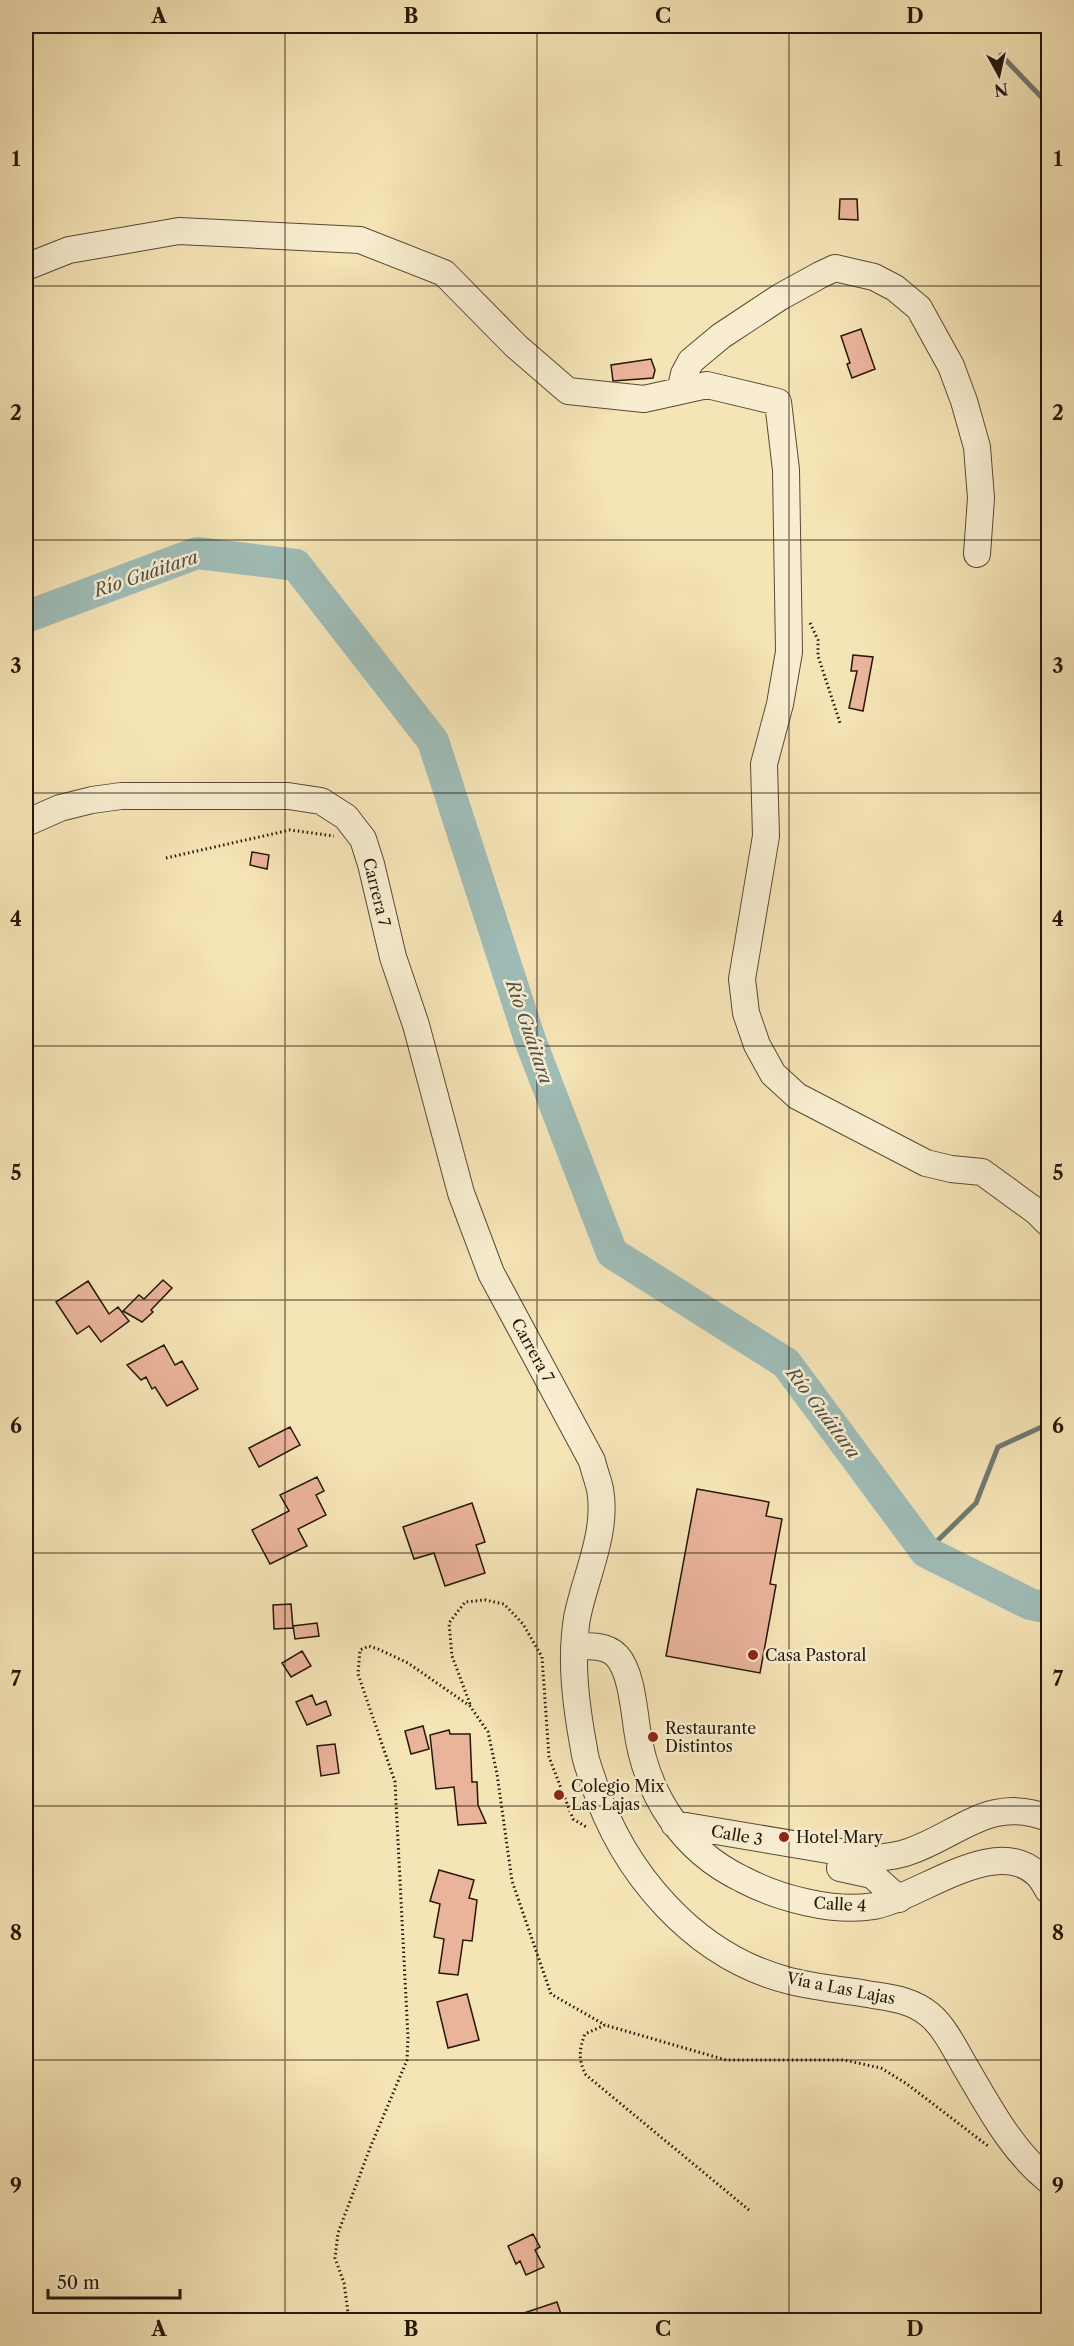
<svg xmlns="http://www.w3.org/2000/svg" width="1074" height="2346" font-family="'Libre Caslon Text',serif">
<style>
.lines{fill:none;stroke-linecap:round;stroke-linejoin:round}
.stream{stroke:#6e7a72;stroke-width:5}
.river{stroke:#9fbcb7;stroke-width:32}
.building{fill:#eab49b;stroke:#25170a;stroke-width:1.5}
.minor-casing{stroke:#594a35;stroke-width:28}
.path{stroke:#25170a;stroke-width:3;stroke-dasharray:1.5 3;stroke-linecap:butt}
.minor{stroke:#f8edd0;stroke-width:26}
.grid{fill:none;stroke:#25170a;stroke-width:1.5;stroke-opacity:0.55}
.poi-dot{fill:#8f2418;stroke:#f8edd0;stroke-width:2}
.labels{text-anchor:middle;dominant-baseline:central;stroke-width:5;stroke-linejoin:round;paint-order:stroke}
.street-label{font-size:16px;fill:#25170a;stroke:#f8edd0}
.poi-label{font-size:16px;fill:#25170a;stroke:#f8edd0;text-anchor:start}
.water-label{font-size:18px;font-style:italic;fill:#505147;stroke:#f8edd0}
.neatline{fill:none;stroke:#25170a;stroke-width:2}
.grid-label{font-size:20px;text-anchor:middle;font-weight:bold;fill:#25170a}
</style>
<rect width="100%" height="100%" fill="#f5e4b6"/>
<filter id="stains"><feTurbulence type="fractalNoise" baseFrequency=".00333" numOctaves="4"/><feColorMatrix values="0 0 0 0 .2 0 0 0 0 .09 0 0 0 0 .02 0 0 0 .5 -.17"/></filter>
<radialGradient id="worn" r=".72"><stop offset=".6" stop-color="#630" stop-opacity="0"/><stop offset="1" stop-color="#630" stop-opacity=".3"/></radialGradient>
<g class="lines">
<path class="stream" d="M1001,55L1048,104
M926,1552L976,1503L998,1447L1048,1424"/>
<path class="river" d="M26,617L197,553L296,565L433,741L530,1040L612,1253L786,1363L926,1552L1030,1604L1048,1608"/>
</g>
<path class="building" d="M840,199H857L858,220L839,219Z
M861,329L875,369L852,378L847,364L850,363L841,336Z
M651,359L655,370L653,378L613,381L611,365Z
M853,655L873,657L863,711L849,708L857,671H851Z
M252,852L269,855L267,869L250,865Z
M163,1280L172,1288L151,1310L153,1312L142,1322L123,1311L139,1295L144,1299Z
M88,1281L109,1314L118,1307L129,1321L101,1342L89,1326L77,1334L56,1302Z
M164,1345L175,1365L182,1361L198,1389L167,1406L155,1387L152,1389L146,1377L141,1380L127,1365Z
M290,1427L300,1445L259,1467L249,1448Z
M317,1477L324,1491L316,1495L326,1515L298,1529L307,1546L270,1564L252,1530L289,1511L280,1495Z
M697,1489L769,1502L766,1516L782,1519L770,1584L776,1585L760,1673L666,1656Z
M472,1503L485,1542L476,1545L485,1573L445,1586L434,1553L414,1559L403,1527Z
M291,1604L293,1628L274,1629L273,1605Z
M317,1623L319,1636L295,1639L293,1626Z
M302,1651L311,1666L291,1677L282,1663Z
M312,1695L316,1705L326,1701L331,1715L307,1725L296,1702Z
M423,1726L429,1749L411,1754L405,1731Z
M449,1730L450,1734H470L472,1782H477L478,1805L486,1823L458,1825L454,1787L436,1789L430,1735Z
M335,1744L339,1773L321,1776L317,1746Z
M439,1870L474,1880L469,1898L477,1900L472,1941L463,1940L458,1975L439,1973L444,1939L434,1937L440,1904L430,1901Z
M467,1994L479,2040L448,2048L437,2002Z
M533,2234L540,2247L535,2250L544,2267L526,2275L520,2261L516,2264L508,2246Z
M557,2302L563,2320H510L509,2318Z"/>
<g class="lines">
<defs>
<path id="minor" d="M26,267L69,250L179,231L360,240L444,273L516,346L568,391L644,399L707,385L778,402L786,470L789,652L780,704L764,764L766,836L742,979L746,1013L757,1045L773,1074L797,1096L926,1163L951,1169L982,1172L1037,1212L1048,1223
M680,391L684,374L691,361L721,336L780,297L820,275L835,268L874,277L895,288L919,308L951,366L964,401L977,447L981,498L977,554
M26,823L60,808L92,800L121,796H288L321,801L346,817L363,839L371,864L393,957L416,1025L461,1193L491,1273L592,1461C594,1470 598,1480 600,1489C608,1532 585,1577 577,1618C570,1661 576,1706 584,1749C585,1760 590,1771 593,1781C622,1872 694,1957 790,1981C815,1987 841,1990 867,1994C890,1998 911,1999 930,2015C944,2027 954,2047 963,2063C988,2105 1010,2149 1048,2180
M574,1647C588,1646 606,1644 617,1656C631,1671 634,1709 637,1729C646,1794 682,1850 742,1879C778,1898 833,1913 874,1906C920,1897 997,1833 1038,1875C1042,1879 1045,1885 1048,1890
M674,1824L876,1858C887,1857 897,1856 908,1852C959,1835 989,1795 1048,1818
M840,1868L872,1875L899,1899"/>
</defs>
<use href="#minor" class="minor-casing"/>
<path class="path" d="M810,623L818,640V656L840,723
M166,858L290,830L334,836
M470,1704L452,1656L449,1623L465,1602L485,1600L504,1604L523,1624L542,1657L549,1757L573,1819L588,1828
M749,2210L586,2075C578,2060 579,2049 585,2034L605,2025L726,2060H844L881,2068L907,2084L988,2146
M349,2320L344,2283L335,2258L338,2233L370,2148L407,2060L408,2038L395,1782L358,1674L360,1650L369,1646L378,1649L408,1663L470,1706L488,1732L497,1774L512,1881L551,1994L605,2025"/>
<use href="#minor" class="minor"/>
</g>
<path class="grid" d="M285,26V2320M537,26V2320M789,26V2320M26,286H1048M26,540H1048M26,793H1048M26,1046H1048M26,1300H1048M26,1553H1048M26,1806H1048M26,2060H1048"/>
<g class="poi-dot">
<circle cx="753" cy="1655" r="6"/>
<circle cx="653" cy="1737" r="6"/>
<circle cx="559" cy="1795" r="6"/>
<circle cx="784" cy="1837" r="6"/>
</g>
<g class="labels">
<g class="street-label">
<text transform="translate(377 892) rotate(76)">Carrera 7</text>
<text transform="translate(533 1350) rotate(61)">Carrera 7</text>
<text transform="translate(737 1835) rotate(10)">Calle 3</text>
<text transform="translate(840 1904) rotate(3)">Calle 4</text>
<text transform="translate(841 1988) rotate(11)">Vía a Las Lajas</text>
</g>
<g class="poi-label">
<text x="765" y="1655">Casa Pastoral</text>
<text x="665" y="1728">Restaurante<tspan x="665" dy="18">Distintos</tspan></text>
<text x="571" y="1786">Colegio Mix<tspan x="571" dy="18">Las Lajas</tspan></text>
<text x="796" y="1837">Hotel Mary</text>
</g>
<g class="water-label">
<text transform="translate(146 574) rotate(-19)">Río Guáitara</text>
<text transform="translate(529 1032) rotate(71)">Río Guáitara</text>
<text transform="translate(823 1413) rotate(53)">Río Guáitara</text>
</g>
</g>
<rect width="1074" height="2346" fill="none" stroke="#f5e4b6" stroke-width="66"/>
<g transform="translate(999 75) rotate(172)" stroke="#f8edd0" stroke-width="4.5" paint-order="stroke">
<path d="M0-4.5L10 22L0 15L-10 22Z" fill="#25170a"/>
<text y="-9" font-size="16" font-weight="bold" text-anchor="middle" fill="#25170a">N</text>
</g>
<path d="M48 2289v9h132v-9" fill="none" stroke="#25170a" stroke-width="3"/>
<text x="57" y="2289" font-size="18" fill="#25170a" stroke="#f8edd0" stroke-width="4.5" paint-order="stroke">50 m</text>
<rect x="33" y="33" width="1008" height="2280" class="neatline"/>
<g class="grid-label">
<text x="159" y="23">A</text>
<text x="411" y="23">B</text>
<text x="663" y="23">C</text>
<text x="915" y="23">D</text>
<text x="16" y="166">1</text>
<text x="1058" y="166">1</text>
<text x="16" y="420">2</text>
<text x="1058" y="420">2</text>
<text x="16" y="673">3</text>
<text x="1058" y="673">3</text>
<text x="16" y="926">4</text>
<text x="1058" y="926">4</text>
<text x="16" y="1180">5</text>
<text x="1058" y="1180">5</text>
<text x="16" y="1433">6</text>
<text x="1058" y="1433">6</text>
<text x="16" y="1686">7</text>
<text x="1058" y="1686">7</text>
<text x="16" y="1940">8</text>
<text x="1058" y="1940">8</text>
<text x="16" y="2193">9</text>
<text x="1058" y="2193">9</text>
<text x="159" y="2336">A</text>
<text x="411" y="2336">B</text>
<text x="663" y="2336">C</text>
<text x="915" y="2336">D</text>
</g>
<rect width="100%" height="100%" filter="url(#stains)"/>
<rect width="100%" height="100%" fill="url(#worn)"/>
</svg>
